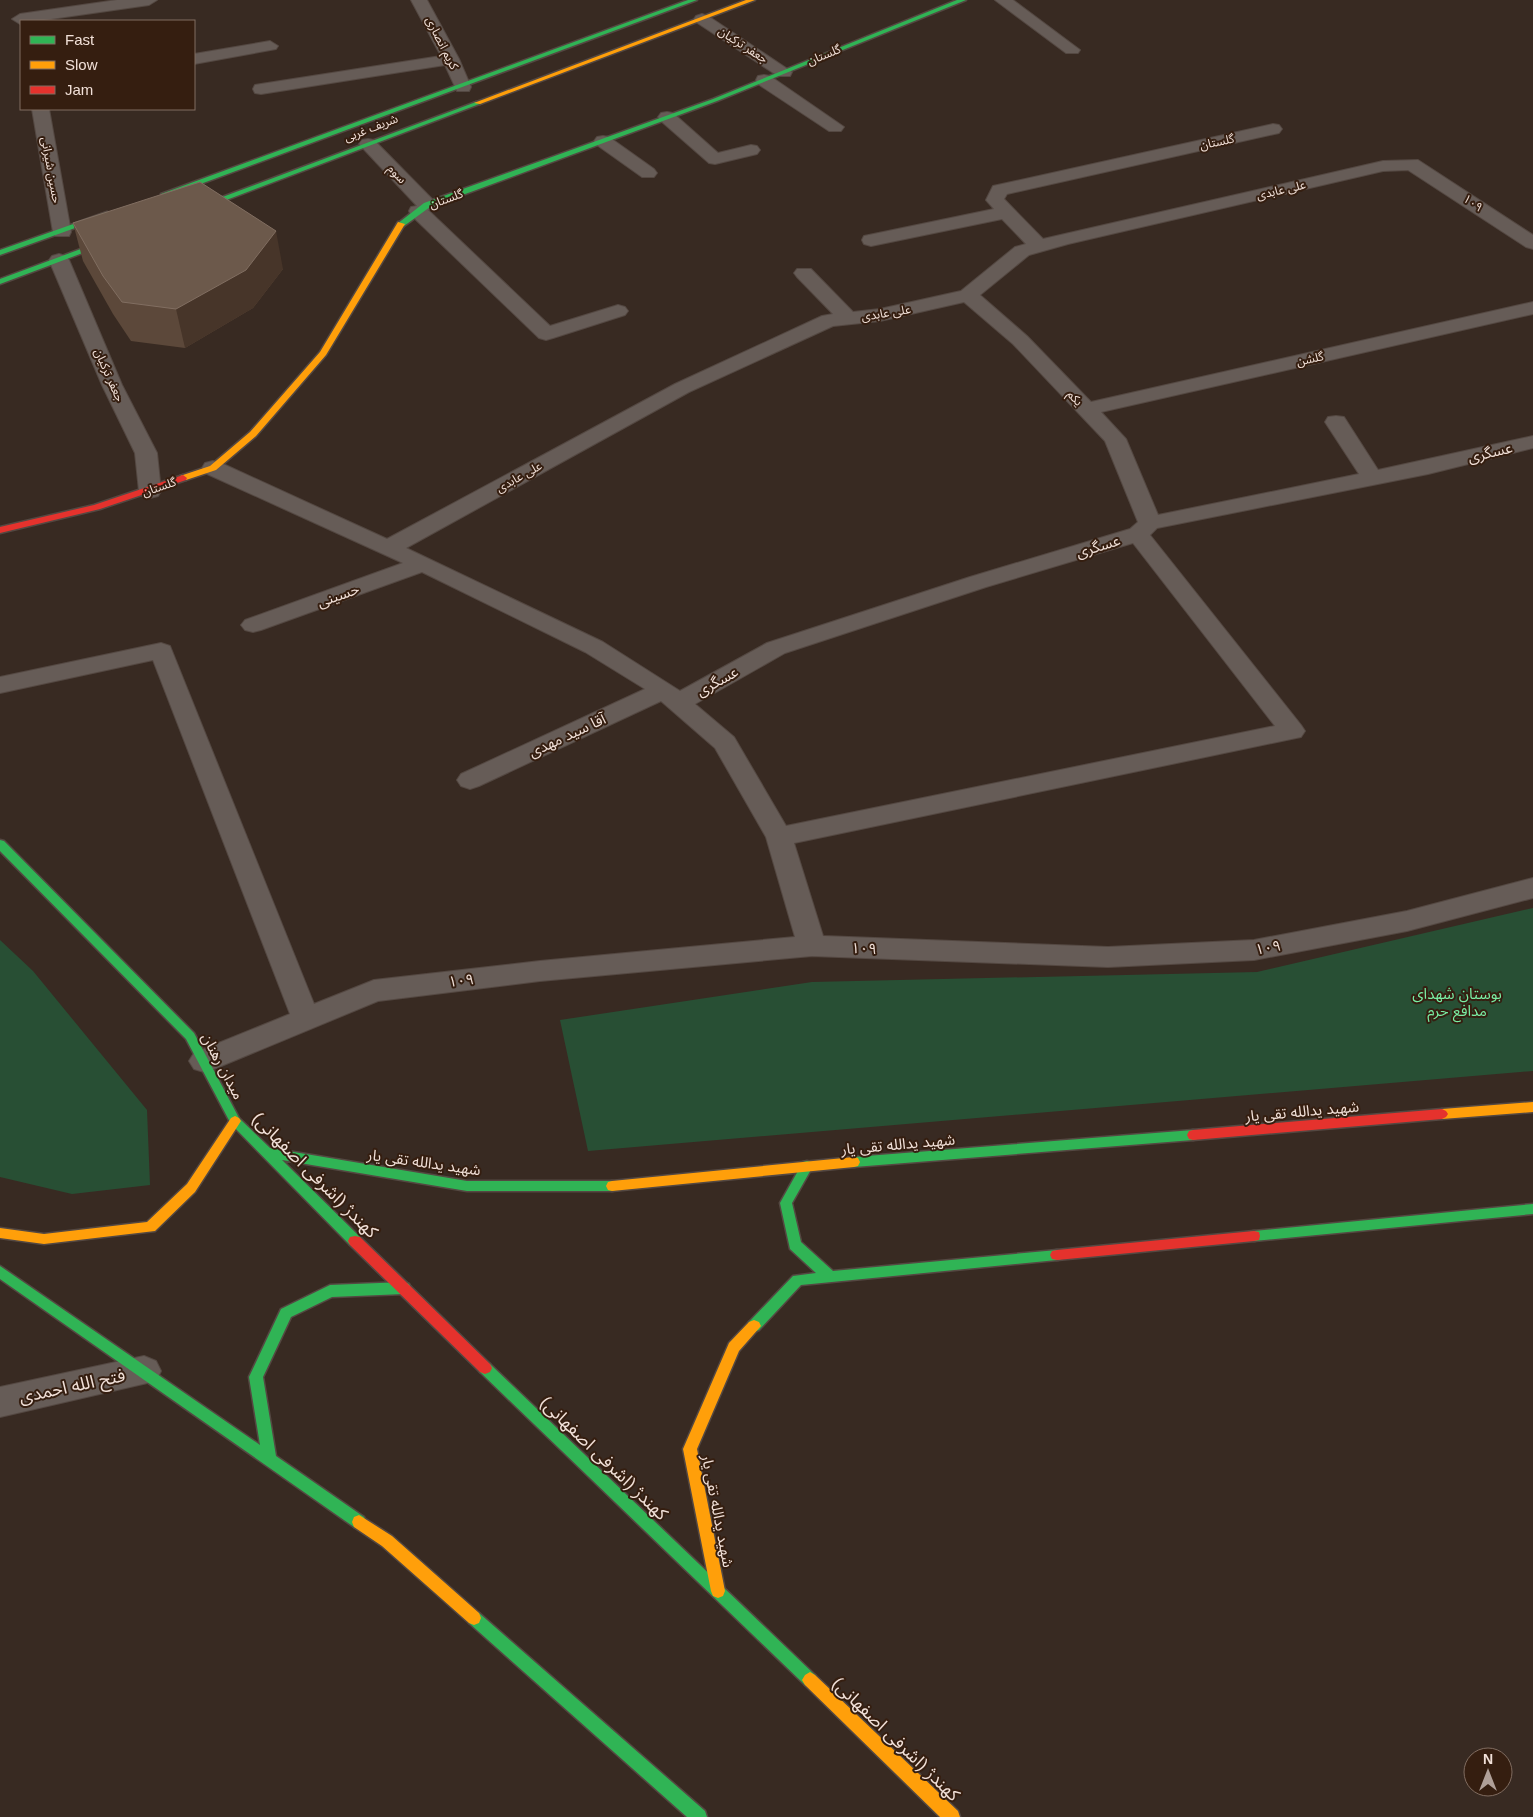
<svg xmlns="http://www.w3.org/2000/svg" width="1533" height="1817" font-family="Arial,'Noto Sans Arabic',sans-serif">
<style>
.green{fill:#284f34}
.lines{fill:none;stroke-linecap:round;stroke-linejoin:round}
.street-casing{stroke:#544842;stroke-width:2}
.fast-casing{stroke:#544842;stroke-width:3}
.slow-casing{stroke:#544842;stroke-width:3}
.jam-casing{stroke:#544842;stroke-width:3}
.street{fill:#665c57;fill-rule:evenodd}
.fast{fill:#30b455;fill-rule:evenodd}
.slow{fill:#ff9f0a;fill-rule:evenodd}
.jam{fill:#e5322d;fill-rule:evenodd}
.wall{fill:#5c483a}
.shaded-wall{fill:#473529}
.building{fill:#6c594b;stroke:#816e61}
.labels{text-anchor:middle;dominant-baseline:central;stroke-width:4;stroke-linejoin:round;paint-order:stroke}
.far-street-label{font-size:12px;fill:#f1e0d8;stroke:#351e10}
.street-label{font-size:15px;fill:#f1e0d8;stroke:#351e10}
.park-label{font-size:15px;fill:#79eea4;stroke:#351e10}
.near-street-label{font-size:18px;fill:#f1e0d8;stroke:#351e10}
</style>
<rect width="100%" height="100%" fill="#382a22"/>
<path class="green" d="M1533,908V1071L588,1151L560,1020L812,982L1257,972Z
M0,940L33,971L147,1110L150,1185L72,1194L0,1177Z"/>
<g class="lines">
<defs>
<path id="street" d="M117,0H157L149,5L37,21H21L20,24L12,19L20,14Z
M411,0H427L459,59L471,87L469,91H457L445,65L261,94L255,93L253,89L255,85L261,84L441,56Z
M995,0H1013L1080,50L1078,53H1066Z
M702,14L708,16L792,72L790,76H778L696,22L694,19L696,16Z
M270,41L278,46L276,49L194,64V54Z
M764,75L770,76L844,127L841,131H829L758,84L756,80L758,76Z
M32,109H49L71,232L69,236H55L53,232Z
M667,112L673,113L718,153L751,145L757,146L760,150L757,154L715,164L709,163L661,121L658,117L661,113Z
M1273,124L1279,125L1282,129L1279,133L1007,194L1004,199L1043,239L1383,161L1418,160L1533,235V249L1526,247L1408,170L1383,171L1068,244L1029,255L980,295L1027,336L1091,402L1533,302V314L1101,412L1126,439L1158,515L1359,474L1325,422L1328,417L1336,416L1344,417L1378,470L1533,436V448L1428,474L1157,528L1150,535L1301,725L1305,731L1301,737L794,843L823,936L1108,947L1254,940L1407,911L1533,878V898L1407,931L1254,960L1108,967L812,956L540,981L378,1001L214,1069L204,1072L194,1069L189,1061L194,1053L290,1014L153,660L0,693V677L161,643L170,646L314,1004L374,980L540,961L795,937L766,837L715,748L661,701L479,786L470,789L461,786L457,780L461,774L645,689L585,652L422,572L261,630L253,632L245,630L241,625L245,620L403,563L205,473L202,468L205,463L213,461L221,463L387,539L675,384L822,316L833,314L797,277L794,273L797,269H811L853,312L880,309L961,291L1015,247L1026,244L1002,219L871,246L864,244L862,240L864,236L994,209L986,200L993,186ZM964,302L1013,344L1105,441L1138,522L1130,529L970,577L767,643L680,691L603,642L406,548L689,392L833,326L880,321ZM1133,543L1275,726L786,826L734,737L695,704L785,653L986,587Z
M603,136L609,137L654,169L657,173L654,177H642L597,145L594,141L597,137Z
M368,139L374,140L434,201L436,205L434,209L428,210L550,326L618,305L625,307L628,311L625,315L553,338L546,340L539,338L411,215L409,211L411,207L417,206L359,144L362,140Z
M59,254L66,256L69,260L122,385L157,453L161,491L158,496L150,498L142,496L139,491L135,453L102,385L49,260L52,256Z
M144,1356L156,1361L161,1371L156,1381L0,1417V1387Z"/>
<path id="fast" d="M688,0H697L168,196L161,194Z
M957,0H966L717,101L430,207L404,226L397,224L424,203L713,99Z
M476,102L482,103L192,213L185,211Z
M107,212L114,214L0,255V250Z
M113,237L120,239L0,284V279Z
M0,840L4,841L194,1033L239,1118L270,1148L467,1181H612L616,1182L618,1186L616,1190L612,1191H467L282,1160L360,1237L362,1241L360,1245L355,1246L350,1245L231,1124L186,1039L0,851Z
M1193,1130L1197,1131L1199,1135L1197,1139L1193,1140L854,1167L850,1166L848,1162L850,1158L854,1157Z
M807,1161L811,1162L813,1166L792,1203L801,1242L833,1271L1057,1250L1062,1251L1064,1255L1062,1259L1057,1260L801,1285L759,1330L754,1332L749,1330L747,1326L749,1322L793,1276L816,1273L790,1249L780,1203L803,1162Z
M1533,1204V1214L1254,1241L1249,1240L1248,1236L1249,1232L1254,1231Z
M0,1266L260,1445L249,1377L281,1309L330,1285L404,1282L409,1284L411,1288L409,1292L404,1294L332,1297L291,1317L263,1377L276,1456L364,1517L366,1522L364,1527L359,1529L354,1527L0,1279Z
M485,1362L490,1364L815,1675L818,1680L815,1685L810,1688L805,1685L480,1372L478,1368L480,1364Z
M474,1611L479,1613L705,1811L707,1817H687L469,1623L467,1618L469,1613Z"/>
<path id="slow" d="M746,0H755L480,104L474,103Z
M398,222L405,224L326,355L256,436L216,470L186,480H180V476L210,466L250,432L320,352Z
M1533,1102V1112L1442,1119L1438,1117L1436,1114L1438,1111L1442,1109Z
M235,1116L239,1118L241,1121L195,1192L155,1231L44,1244L0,1238V1228L44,1234L147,1222L187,1184L231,1118Z
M854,1157L858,1158L860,1162L858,1166L854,1167L612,1191L608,1190L606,1186L608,1182L612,1181Z
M754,1320L759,1322L761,1326L739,1351L697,1449L725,1591L723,1596L718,1598L713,1596L711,1591L683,1449L729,1343L749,1322Z
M359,1515L392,1536L479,1613L481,1618L479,1623L474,1625L469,1623L382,1546L354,1527L352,1522L354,1517Z
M810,1672L815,1675L958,1811L960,1817H940L805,1685L802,1680L805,1675Z"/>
<path id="jam" d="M183,475L187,478L186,480L100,509L0,533V527L94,505Z
M1442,1109L1446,1111L1448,1114L1446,1117L1442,1119L1193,1140L1189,1139L1187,1135L1189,1131L1193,1130Z
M1254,1231L1259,1232L1260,1236L1259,1240L1254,1241L1057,1260L1052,1259L1050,1255L1052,1251L1057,1250Z
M355,1236L360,1237L490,1364L492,1368L490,1372L485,1374L480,1372L350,1245L348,1241L350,1237Z"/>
</defs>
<use href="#street" class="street-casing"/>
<use href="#fast" class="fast-casing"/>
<use href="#slow" class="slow-casing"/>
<use href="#jam" class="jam-casing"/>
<use href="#street" class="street"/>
<use href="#fast" class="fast"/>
<use href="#slow" class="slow"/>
<use href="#jam" class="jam"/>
</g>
<path class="wall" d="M73,223L283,269L253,308L185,348L131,341L113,314L83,261Z"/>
<path class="shaded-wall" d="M276,231L283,269L253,308L185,348L176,309Z"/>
<path class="building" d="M200,182L276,231L246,270L176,309L122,302L103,276L73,223Z"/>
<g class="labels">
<g class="far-street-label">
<text transform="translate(442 43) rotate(63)">کریم انصاری</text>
<text transform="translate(743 45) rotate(33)">جعفر ترکیان</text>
<text transform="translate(824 55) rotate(-22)">گلستان</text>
<text transform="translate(371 128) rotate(-21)">شریف غربی</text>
<text transform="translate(1217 142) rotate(-12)">گلستان</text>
<text transform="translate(51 170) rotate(80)">حسین شیرانی</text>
<text transform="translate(397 174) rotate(46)">سوم</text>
<text transform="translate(1281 190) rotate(-13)">علی عابدی</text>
<text transform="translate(446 199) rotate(-20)">گلستان</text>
<text transform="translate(1473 203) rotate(34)">۱۰۹</text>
<text transform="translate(886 313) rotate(-9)">علی عابدی</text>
<text transform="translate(1310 359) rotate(-13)">گلشن</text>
<text transform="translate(109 375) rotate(66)">جعفر ترکیان</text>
<text transform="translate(1075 398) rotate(46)">یکم</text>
<text transform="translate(519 477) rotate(-29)">علی عابدی</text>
<text transform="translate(159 487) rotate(-19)">گلستان</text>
</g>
<g class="street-label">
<text transform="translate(1490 452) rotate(-13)">عسگری</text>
<text transform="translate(1098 546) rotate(-17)">عسگری</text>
<text transform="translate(338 595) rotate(-20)">حسینی</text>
<text transform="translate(717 681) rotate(-29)">عسگری</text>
<text transform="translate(567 735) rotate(-25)">آقا سید مهدی</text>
<text transform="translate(1268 947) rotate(-10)">۱۰۹</text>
<text transform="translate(864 948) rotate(2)">۱۰۹</text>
<text transform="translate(461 980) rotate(-7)">۱۰۹</text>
<text transform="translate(223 1066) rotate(62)">میدان رهنان</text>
<text transform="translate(1302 1111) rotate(-5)">شهید یدالله تقی یار</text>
<text transform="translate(898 1144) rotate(-5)">شهید یدالله تقی یار</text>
<text transform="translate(424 1162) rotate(8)">شهید یدالله تقی یار</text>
<text transform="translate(718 1511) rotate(79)">شهید یدالله تقی یار</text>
</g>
<g class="park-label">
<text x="1457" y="993">بوستان شهدای<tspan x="1457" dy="17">مدافع حرم</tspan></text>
</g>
<g class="near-street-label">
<text transform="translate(315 1175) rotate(45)">کهندژ (اشرفی اصفهانی)</text>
<text transform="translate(72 1386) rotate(-12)">فتح الله احمدی</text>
<text transform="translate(604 1458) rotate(44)">کهندژ (اشرفی اصفهانی)</text>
<text transform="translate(896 1739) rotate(44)">کهندژ (اشرفی اصفهانی)</text>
</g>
</g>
<rect x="20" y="20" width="175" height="90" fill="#351e10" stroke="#806c60"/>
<rect x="30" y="36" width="25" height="8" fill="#30b455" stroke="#806c60"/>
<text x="65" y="45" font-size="15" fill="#f1e0d8">Fast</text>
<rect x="30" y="61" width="25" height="8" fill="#ff9f0a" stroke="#806c60"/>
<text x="65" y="70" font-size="15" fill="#f1e0d8">Slow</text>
<rect x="30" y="86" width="25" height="8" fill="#e5322d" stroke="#806c60"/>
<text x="65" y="95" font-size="15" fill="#f1e0d8">Jam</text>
<g transform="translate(1488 1772)"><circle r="24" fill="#351e10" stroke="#806c60"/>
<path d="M0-4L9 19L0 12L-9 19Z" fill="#b0a098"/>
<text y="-8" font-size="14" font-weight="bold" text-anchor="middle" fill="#f1e0d8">N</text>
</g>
</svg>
